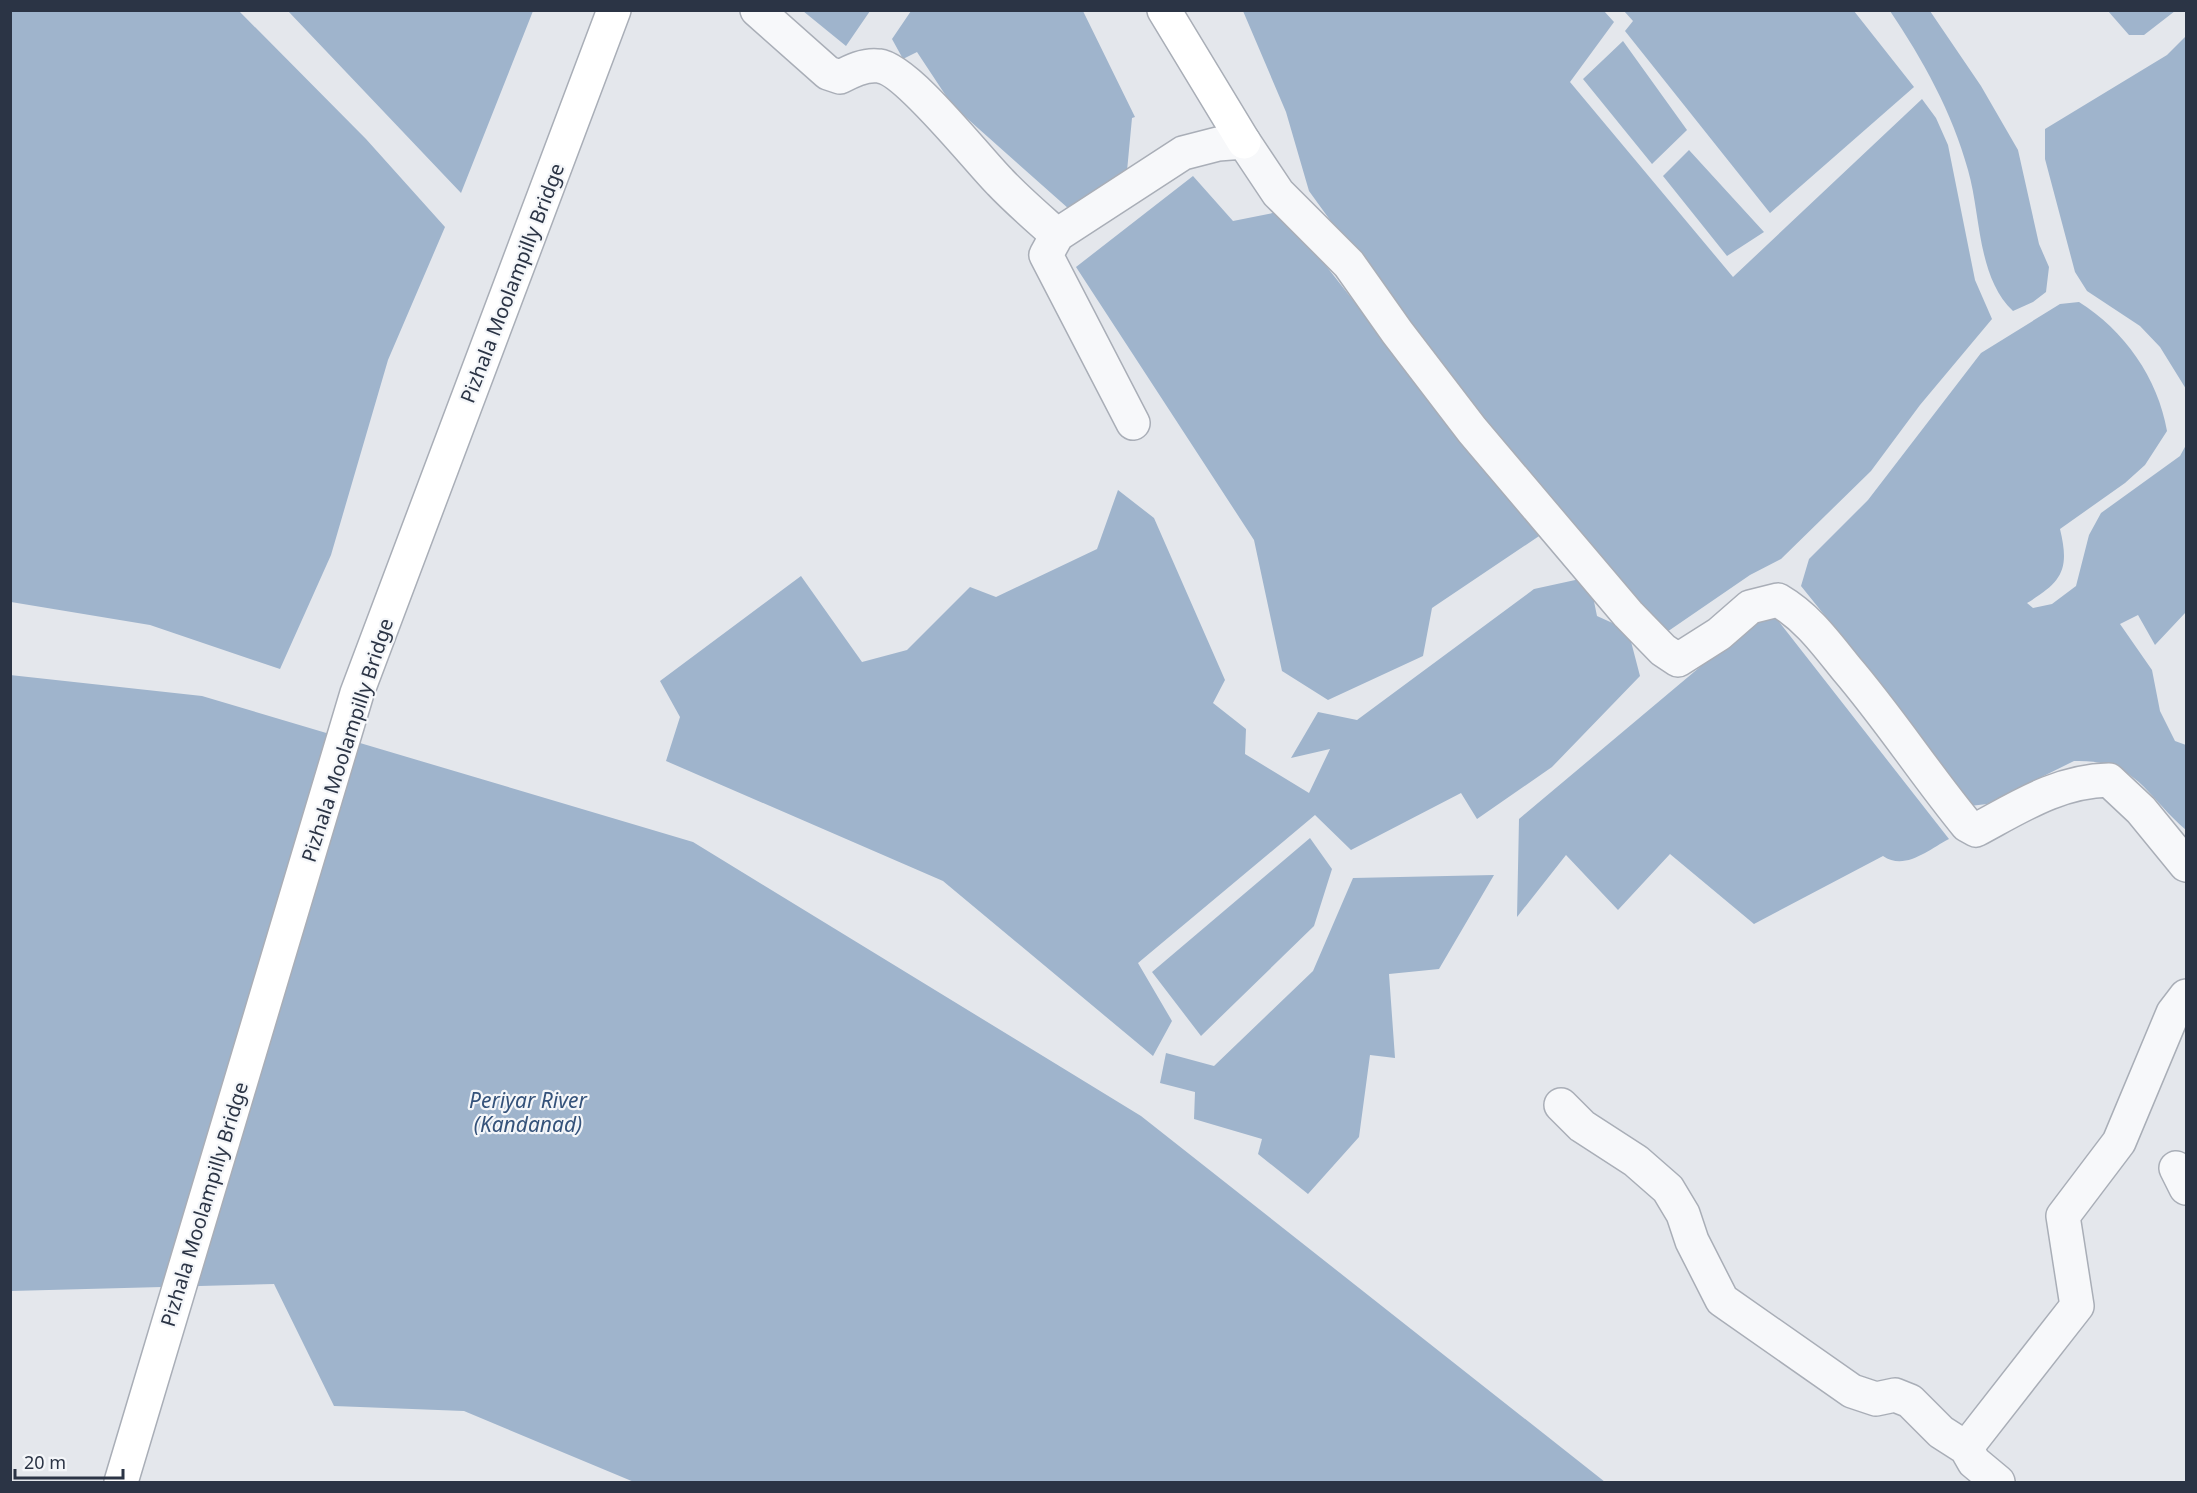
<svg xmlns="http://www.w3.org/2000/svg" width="2197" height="1493" font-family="'Noto Sans',sans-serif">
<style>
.water{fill:#9fb4cc}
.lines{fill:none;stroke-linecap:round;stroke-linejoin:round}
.street-casing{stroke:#a9aeb7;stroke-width:36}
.secondary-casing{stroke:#a9aeb7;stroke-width:36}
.street{stroke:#f7f8fa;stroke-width:33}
.secondary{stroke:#fff;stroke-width:33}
.labels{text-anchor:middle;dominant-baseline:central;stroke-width:4.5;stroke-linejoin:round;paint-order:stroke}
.street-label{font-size:20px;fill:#2b3445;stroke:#f4f6f9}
.water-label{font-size:21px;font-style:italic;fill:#34527a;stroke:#f4f6f9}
</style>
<rect width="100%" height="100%" fill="#e4e7ec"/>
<path class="water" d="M10,11H239L366,139L445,227L388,360L331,555L280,669L150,625L11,602Z
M288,11H533L461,193Z
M803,11H870L846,46Z
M911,11H1083L1135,117L1132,118L1127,171L1069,209L952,105L917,52L903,59L892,39Z
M1243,11H1604L1614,22L1570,82L1733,277L1922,99L1936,118L1948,145L1975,280L1992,319L1920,405L1871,471L1781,559L1750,575L1664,634L1440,372L1309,191L1286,112Z
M1624,11H1854L1914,87L1770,213L1625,31L1633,21Z
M1890,11H1930L1981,86L2018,150L2039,244L2049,267L2046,292L2033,302L2013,311C1977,277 1981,215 1968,170C1952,112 1923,60 1890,11Z
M2108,11H2175L2144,35H2129Z
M2186,36V389L2160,347L2140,326L2087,291L2075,272L2045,159V129L2167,55Z
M1623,41L1687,130L1652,164L1583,79Z
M1689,150L1764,232L1727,256L1663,176Z
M1193,176L1233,221L1283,211L1378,332L1548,530L1432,608L1423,656L1328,700L1282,671L1254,540L1076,267Z
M2079,302C2124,330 2158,378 2167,431L2145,465L2125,483L2060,529C2070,570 2062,582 2027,603L2033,608L2052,604L2076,586L2089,535L2101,513L2180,456L2186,445V612L2155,645L2138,615L2120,624L2152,670L2160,711L2175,741L2186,745V830C2145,795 2137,759 2074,761L1987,804L1970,806L1908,719L1801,586L1809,559L1868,500L1981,353L2060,304Z
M1118,490L1154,518L1225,680L1213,703L1246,729L1245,754L1309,793L1330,749L1291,758L1318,712L1357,720L1534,589L1589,577L1597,616L1628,630L1640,676L1552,767L1477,819L1461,793L1351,850L1315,815L1138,963L1172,1021L1153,1056L943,881L666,761L680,717L660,681L801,576L862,662L907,650L970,587L996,597L1097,549Z
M1769,609L1949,839C1928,850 1905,871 1883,856L1754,924L1670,854L1618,910L1566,855L1517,917L1519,819Z
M10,675L202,696L693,842L1141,1116L1605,1482H634L464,1411L334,1406L274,1284L11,1291Z
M1310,838L1332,869L1314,926L1201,1036L1152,972Z
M1494,875L1439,969L1389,974L1395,1058L1370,1055L1359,1137L1308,1194L1258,1154L1262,1139L1194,1119L1195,1092L1160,1083L1166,1053L1214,1066L1313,971L1353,878Z"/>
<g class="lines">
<defs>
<path id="street" d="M757,10L828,73L840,77C851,71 865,64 879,66C907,69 977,159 1000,182C1018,201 1038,218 1057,235
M1133,423L1046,255L1057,235L1183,153L1218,144L1244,142L1278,193L1349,264L1397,332L1472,430L1628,614L1663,650L1678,660L1719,634L1750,607L1778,600C1807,617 1825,642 1846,668C1889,718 1925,774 1967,825L1976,830C2019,807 2058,781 2109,780L2141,810L2186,865
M1561,1105L1582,1126L1636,1161L1668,1189L1683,1214L1692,1241L1722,1300L1852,1391L1876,1399L1895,1395L1910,1401L1941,1432L1966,1448
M2176,1168L2186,1188
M1998,1482L1974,1462L1966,1448L2077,1306L2063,1216L2119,1142L2173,1013L2186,996"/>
<path id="secondary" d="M1164,10L1244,142
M121,1482L357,693L614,10"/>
</defs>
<use href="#street" class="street-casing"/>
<use href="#secondary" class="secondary-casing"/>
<use href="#street" class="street"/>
<use href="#secondary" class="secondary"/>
</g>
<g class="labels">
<g class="street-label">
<text transform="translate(512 283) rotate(-69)">Pizhala Moolampilly Bridge</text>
<text transform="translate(347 740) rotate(-72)">Pizhala Moolampilly Bridge</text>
<text transform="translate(204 1204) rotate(-73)">Pizhala Moolampilly Bridge</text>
</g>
<g class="water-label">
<text x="528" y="1100">Periyar River<tspan x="528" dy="24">(Kandanad)</tspan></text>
</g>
</g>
<rect width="2197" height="1493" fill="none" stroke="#2b3445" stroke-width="24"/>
<path d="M15 1469v9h108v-9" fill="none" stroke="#2b3445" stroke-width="3"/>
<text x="24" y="1469" font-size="18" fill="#2b3445" stroke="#f4f6f9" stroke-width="4.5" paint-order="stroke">20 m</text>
</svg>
